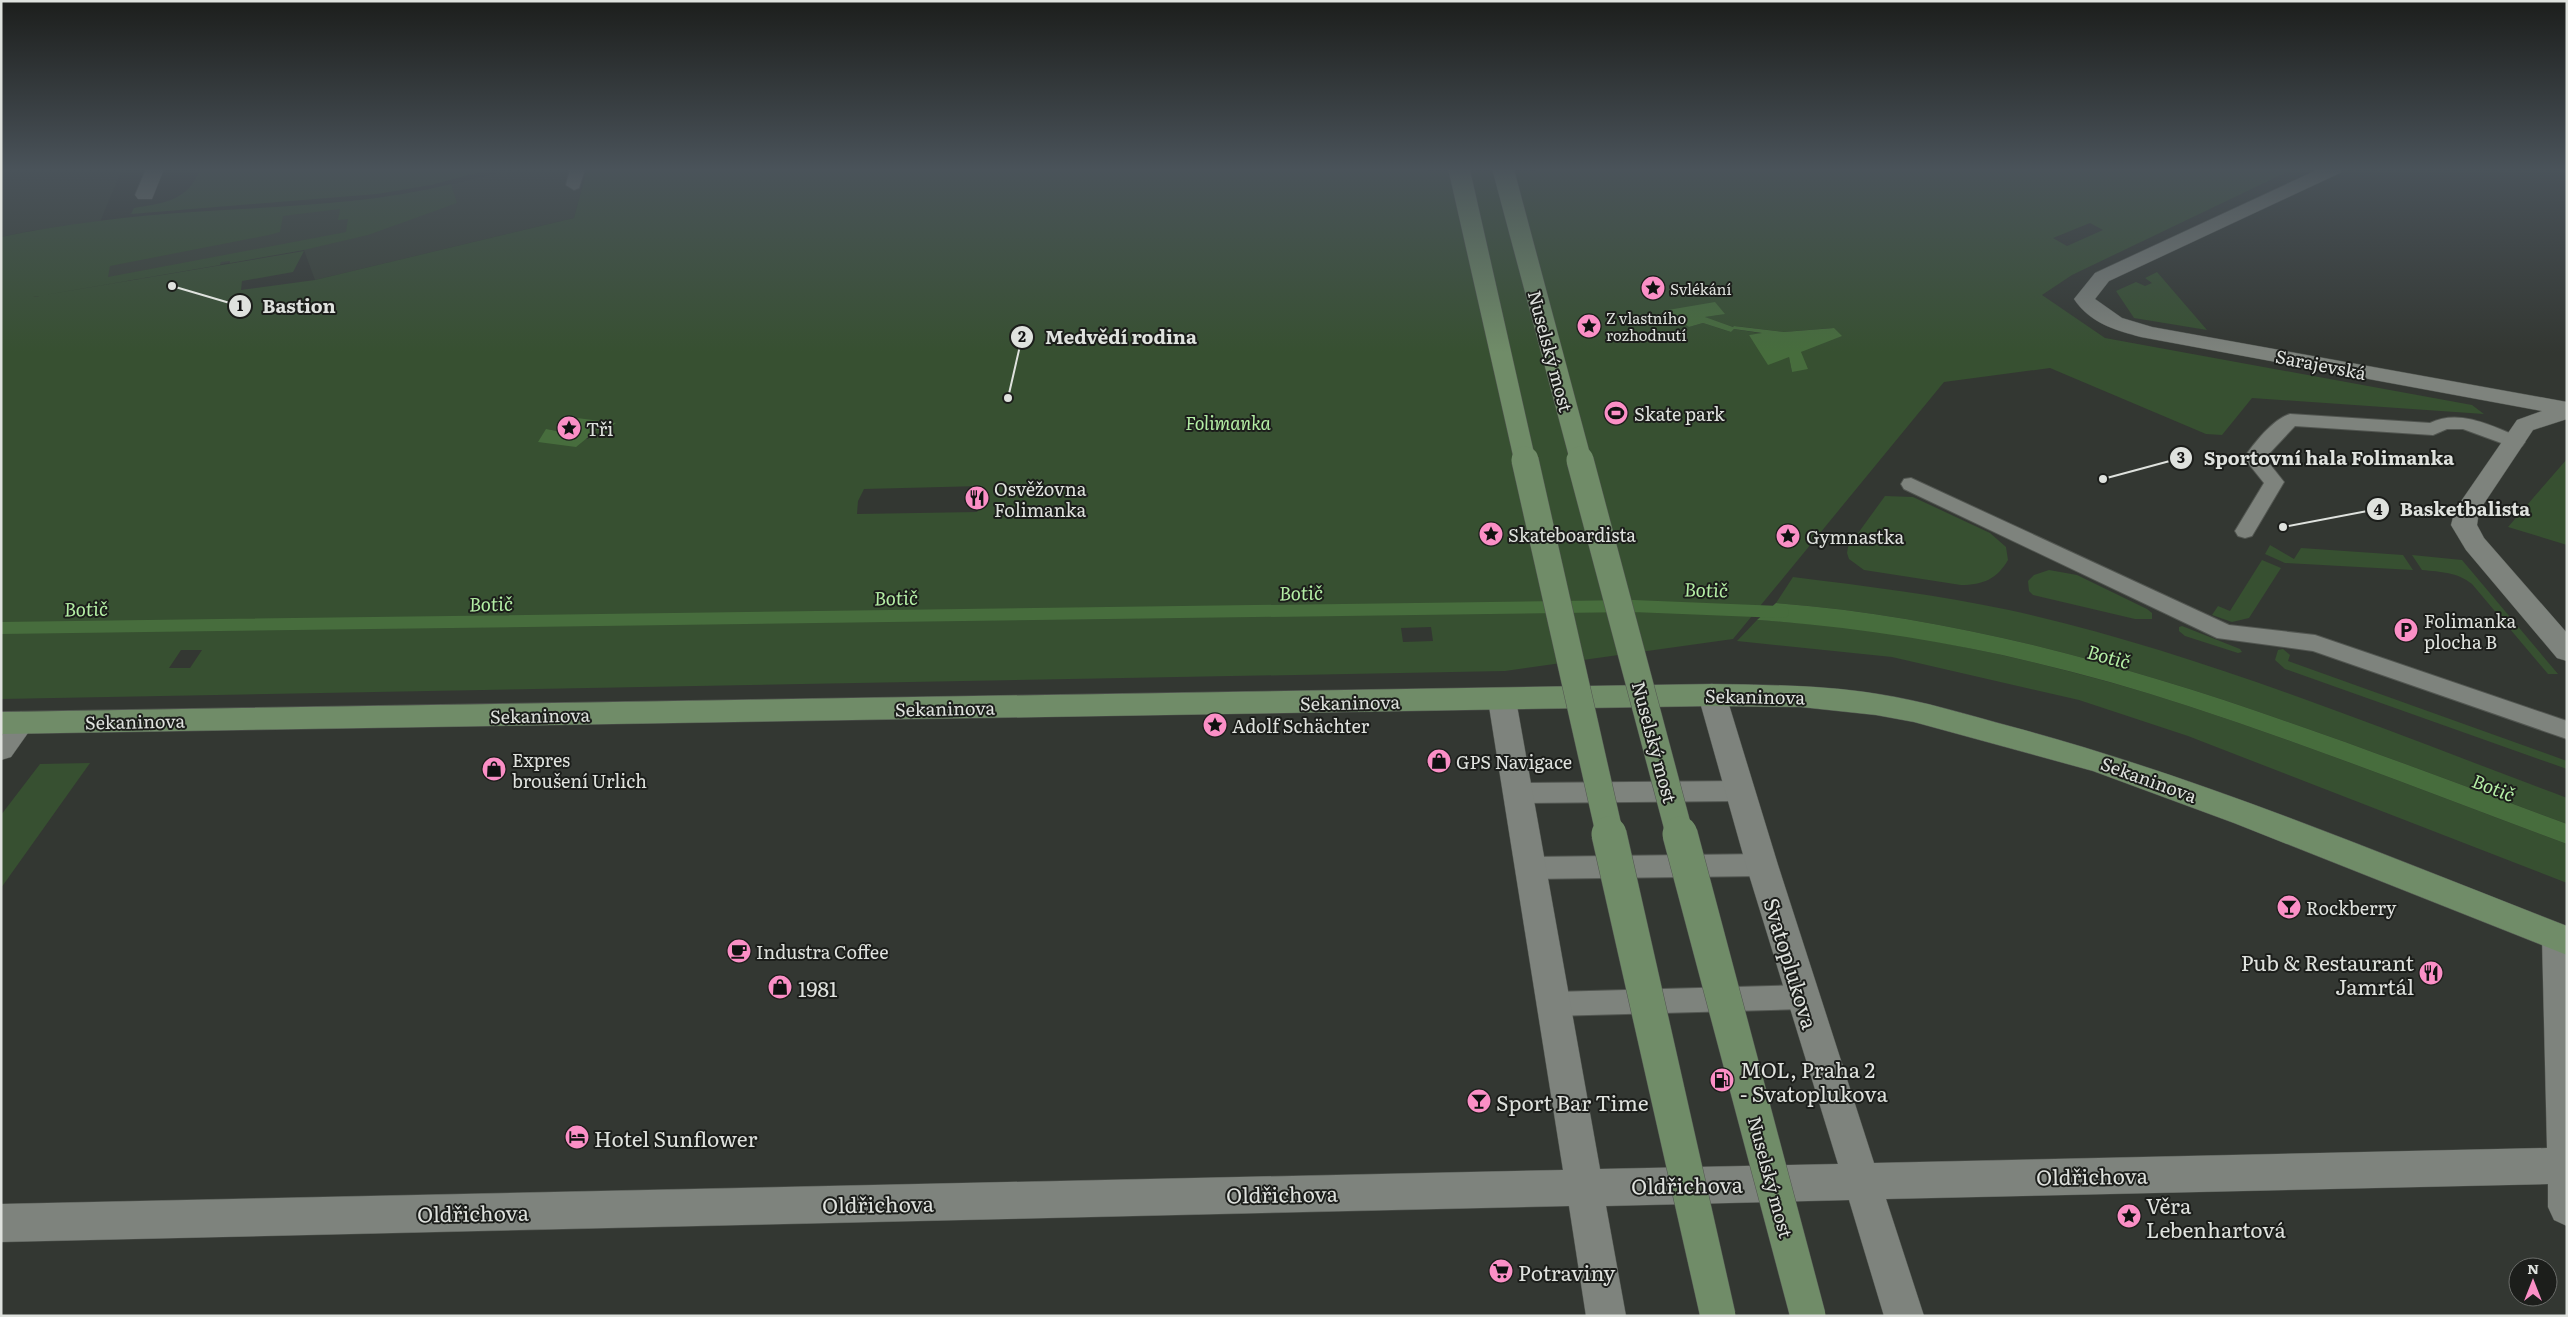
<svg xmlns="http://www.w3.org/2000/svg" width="2568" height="1317" font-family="Literata,serif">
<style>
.built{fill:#394137}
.green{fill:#375031;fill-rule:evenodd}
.water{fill:#476d3d}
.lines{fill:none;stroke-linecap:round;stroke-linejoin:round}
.stream{stroke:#476d3d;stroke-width:12}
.service-casing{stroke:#525651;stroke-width:2}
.minor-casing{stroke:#525651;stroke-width:1}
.secondary-casing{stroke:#525651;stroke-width:1}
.service{fill:#7e837d;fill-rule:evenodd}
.minor{fill:#7e837d;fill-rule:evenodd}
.secondary{fill:#708c68;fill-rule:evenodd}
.secondary-bridge-far2-casing{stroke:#525651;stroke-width:22;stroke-linecap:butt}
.secondary-bridge-far1-casing{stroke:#525651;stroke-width:28;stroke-linecap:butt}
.secondary-bridge-casing{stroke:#525651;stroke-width:36;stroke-linecap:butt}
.secondary-bridge-far2{stroke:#708c68;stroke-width:21}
.secondary-bridge-far1{stroke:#708c68;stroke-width:27}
.secondary-bridge{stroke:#708c68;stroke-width:35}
.labels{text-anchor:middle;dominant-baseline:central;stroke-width:4;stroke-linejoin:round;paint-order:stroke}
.far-poi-label{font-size:15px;fill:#dfe2de;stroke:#1c1e1b;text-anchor:start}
.street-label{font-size:18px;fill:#dfe2de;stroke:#1c1e1b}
.poi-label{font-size:18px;fill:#dfe2de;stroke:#1c1e1b;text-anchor:start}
.park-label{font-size:18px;font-style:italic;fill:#b4eea5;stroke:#1c1e1b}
.water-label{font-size:19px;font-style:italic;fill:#b4eea5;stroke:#1c1e1b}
.near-poi-label{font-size:21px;fill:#dfe2de;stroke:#1c1e1b;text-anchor:start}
.near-street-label{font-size:21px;fill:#dfe2de;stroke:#1c1e1b}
.leader{fill:none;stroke:#dfe2de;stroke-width:2}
.callout-dot{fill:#dfe2de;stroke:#1c1e1b;stroke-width:2}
.mark-label{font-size:15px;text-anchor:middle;font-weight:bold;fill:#111}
.callout-label{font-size:19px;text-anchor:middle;font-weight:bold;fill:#dfe2de;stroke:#1c1e1b;stroke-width:4;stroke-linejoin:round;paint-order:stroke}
</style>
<rect width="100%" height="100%" fill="#333732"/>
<path class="built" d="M1,169H122L100,222L154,215L285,207L375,199L416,193L515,169H587L574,218L315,280L304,250L93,286L35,230L1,237Z"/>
<path class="green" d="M200,169H491L431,185L377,194L131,214L134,208C163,203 189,201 200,169Z
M587,169H1427L1428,172L1535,171V169H2293L2072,275L2042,295L2105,338L2472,405L2484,414L2252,398L2222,435L2206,434L2050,368L1944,382L1733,639L1505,671L1,699V237C64,224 129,216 192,212C279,206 367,205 451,184L457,203L368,235L304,250L230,263V261L221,262L220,265L33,297L304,251L293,272L242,281L241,290L315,280L574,218ZM340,209L338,220L348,219L346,232L108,277L110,266L269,235L280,232L283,216ZM2090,223L2103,230L2067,246L2053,238ZM1725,314L1704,317L1733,327L1735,326L1784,332L1833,328L1800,353L1792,372L1789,357L1749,335L1765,334L1734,329L1731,332L1703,323L1689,327L1678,320ZM573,423L597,430L588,439H585L546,429L557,431ZM982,486L983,499L977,512L857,514L858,501L864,489ZM1431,627L1433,641L1403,642L1401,628ZM181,650H202L190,668H169Z
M2157,272L2207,330L2134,318L2116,291L2136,282L2145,286L2152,283L2145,278Z
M2567,459V545L2508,527Z
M1885,496L1913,497L1990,533L2006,547L2008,560C1997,579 1983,585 1961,585L1864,570L1849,559L1847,553L1848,547Z
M2270,545L2294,559L2301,548L2403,555L2413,570L2285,563L2265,554Z
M2412,555L2462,560L2558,674H2548L2472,584C2457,572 2441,572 2422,570Z
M2262,560L2281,568L2249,618L2232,622L2212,615L2218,606L2230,611Z
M2049,570L2077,575L2147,609L2152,613V619H2135L2033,595L2029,591L2028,581L2034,575Z
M1793,577C1865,586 1938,595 2009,610C2199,652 2385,730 2567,798V824C2309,729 2053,624 1776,603Z
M1757,620C1800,623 1842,625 1884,632C1986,649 2090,674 2188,706C2316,748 2441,797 2567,844V883L2188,736L2079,700L1892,657L1737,641Z
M2182,626L2240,649L2242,652L2238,653L2185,636L2179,631V627Z
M2283,649L2290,655L2288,661L2567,761V769L2285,669L2275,660L2278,650Z
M90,763L1,888V815L40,764Z"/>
<path class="water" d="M1715,302L1725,314L1705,317L1733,327L1734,326L1784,332L1834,328L1842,336L1801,352L1808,369L1792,372L1789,357L1768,365L1749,335L1762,333L1734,329L1731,332L1703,323L1689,327L1678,320L1670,321L1662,311Z
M577,418L616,423L605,431L597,430L576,447L538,442L546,429L557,431L563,421L573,423Z
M1776,603C2053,624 2309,729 2567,824V844C2441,797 2316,748 2188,706C2049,660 1903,630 1757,620Z"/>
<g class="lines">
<path class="stream" d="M1,628L1633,606L1783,612"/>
<defs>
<path id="service" d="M570,169H585L579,188L574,190L566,185Z
M2290,414L2430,423C2460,408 2494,427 2522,438L2525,442L2522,446L2515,448L2463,429H2447L2433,435L2295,426L2265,458L2284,482L2252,536L2245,538L2238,536L2235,531L2264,483L2244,458C2254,443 2273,419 2290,414Z
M1911,478L2229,625L2315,635L2567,721V739L2313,651L2217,638L1904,489L1901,484L1904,479Z
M1739,781L1748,784L1751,791L1748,798L1739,801L1517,803L1508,800L1505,793L1508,786L1517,783Z
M1762,854L1771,857L1775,865L1771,873L1762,876L1530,879L1521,876L1517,868L1521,860L1530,857Z
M1803,985L1813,988L1817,997L1813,1006L1803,1009L1553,1016L1543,1013L1539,1004L1543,995L1553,992Z"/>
<path id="minor" d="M146,169H164L152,199H138L135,195Z
M2319,169H2342L2340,173L2109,281L2095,299L2122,318L2152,327L2567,402V419L2533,430L2479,511L2477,525L2484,538L2567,633V661L2557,658L2466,550L2451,525L2455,510L2517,420L2542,411L2141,337C2115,330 2090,323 2074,299L2095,273Z
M1712,684L1722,688L1726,695L1778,865L1874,1163L2547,1148L2542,938L2546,928L2558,924L2567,927V1226L2554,1220L2548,1207V1184L1886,1199L1924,1316H1884L1849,1200L1606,1206L1626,1316H1586L1569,1206L1,1242V1204L1563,1170L1488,700L1492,692L1502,689L1512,692L1516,700L1600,1169L1838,1164L1746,865L1698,695L1702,688Z
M21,712L31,715L35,723L11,757L1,760C1,739 0,720 21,712Z"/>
<path id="secondary" d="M1712,684C1767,685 1823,685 1878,694C1924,701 1968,715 2013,727C2203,778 2384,855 2567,926V955L2234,823L2093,771L1914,722L1876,715L1801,707L1712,706L1,734V712Z"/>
</defs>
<use href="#service" class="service-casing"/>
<use href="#minor" class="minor-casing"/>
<use href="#secondary" class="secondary-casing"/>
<use href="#service" class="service"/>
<use href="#minor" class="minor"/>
<use href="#secondary" class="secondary"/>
<defs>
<path id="secondary-bridge-far2" d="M1459,169L1525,461
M1503,169L1581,461"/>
<path id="secondary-bridge-far1" d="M1525,460L1610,836
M1580,460L1680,836"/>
<path id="secondary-bridge" d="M1609,834L1718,1316
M1680,834L1808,1316"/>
</defs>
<use href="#secondary-bridge-far2" class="secondary-bridge-far2-casing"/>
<use href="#secondary-bridge-far1" class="secondary-bridge-far1-casing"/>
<use href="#secondary-bridge" class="secondary-bridge-casing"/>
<use href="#secondary-bridge-far2" class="secondary-bridge-far2"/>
<use href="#secondary-bridge-far1" class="secondary-bridge-far1"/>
<use href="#secondary-bridge" class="secondary-bridge"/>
</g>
<linearGradient id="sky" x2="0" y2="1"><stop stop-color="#1c1e1c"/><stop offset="0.48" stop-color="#4a535a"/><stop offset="1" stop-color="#4a535a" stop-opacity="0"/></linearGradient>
<rect width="2568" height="353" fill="url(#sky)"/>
<defs>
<symbol id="sight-disc" viewBox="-11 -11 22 22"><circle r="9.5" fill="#fb8fc6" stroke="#1c1e1b"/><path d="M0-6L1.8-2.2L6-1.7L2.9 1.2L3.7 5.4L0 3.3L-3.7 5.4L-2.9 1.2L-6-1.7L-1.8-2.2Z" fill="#111"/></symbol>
<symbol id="stadium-disc" viewBox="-11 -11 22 22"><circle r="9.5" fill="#fb8fc6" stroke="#1c1e1b"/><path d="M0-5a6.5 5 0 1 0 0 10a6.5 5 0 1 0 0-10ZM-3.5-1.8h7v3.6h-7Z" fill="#111"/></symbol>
<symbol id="restaurant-disc" viewBox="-11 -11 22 22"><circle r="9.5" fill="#fb8fc6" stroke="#1c1e1b"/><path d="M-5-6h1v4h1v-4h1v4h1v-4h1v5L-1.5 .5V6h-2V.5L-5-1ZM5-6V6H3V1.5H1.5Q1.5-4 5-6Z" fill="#111"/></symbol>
<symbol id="parking-disc" viewBox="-11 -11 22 22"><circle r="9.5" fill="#fb8fc6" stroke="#1c1e1b"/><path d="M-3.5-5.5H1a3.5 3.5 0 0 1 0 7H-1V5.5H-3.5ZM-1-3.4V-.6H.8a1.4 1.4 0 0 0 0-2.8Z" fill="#111"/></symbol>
<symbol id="shop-disc" viewBox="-11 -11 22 22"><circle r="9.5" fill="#fb8fc6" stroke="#1c1e1b"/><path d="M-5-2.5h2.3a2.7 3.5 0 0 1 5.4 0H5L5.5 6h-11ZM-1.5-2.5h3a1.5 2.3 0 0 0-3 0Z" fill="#111"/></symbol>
<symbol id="bar-disc" viewBox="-11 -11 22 22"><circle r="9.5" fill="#fb8fc6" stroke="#1c1e1b"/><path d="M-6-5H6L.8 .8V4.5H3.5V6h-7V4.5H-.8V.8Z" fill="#111"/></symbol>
<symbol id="cafe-disc" viewBox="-11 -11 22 22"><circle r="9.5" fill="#fb8fc6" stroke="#1c1e1b"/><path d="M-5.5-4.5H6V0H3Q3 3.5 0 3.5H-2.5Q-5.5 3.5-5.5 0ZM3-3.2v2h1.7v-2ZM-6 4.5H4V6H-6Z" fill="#111"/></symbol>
<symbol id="fuel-disc" viewBox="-11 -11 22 22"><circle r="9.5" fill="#fb8fc6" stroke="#1c1e1b"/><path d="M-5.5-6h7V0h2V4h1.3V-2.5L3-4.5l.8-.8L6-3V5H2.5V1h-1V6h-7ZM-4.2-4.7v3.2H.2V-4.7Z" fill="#111"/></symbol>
<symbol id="hotel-disc" viewBox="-11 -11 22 22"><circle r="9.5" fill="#fb8fc6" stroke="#1c1e1b"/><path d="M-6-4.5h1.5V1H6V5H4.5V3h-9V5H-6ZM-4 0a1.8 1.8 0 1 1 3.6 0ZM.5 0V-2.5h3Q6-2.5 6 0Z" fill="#111"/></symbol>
<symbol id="supermarket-disc" viewBox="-11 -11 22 22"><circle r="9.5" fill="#fb8fc6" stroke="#1c1e1b"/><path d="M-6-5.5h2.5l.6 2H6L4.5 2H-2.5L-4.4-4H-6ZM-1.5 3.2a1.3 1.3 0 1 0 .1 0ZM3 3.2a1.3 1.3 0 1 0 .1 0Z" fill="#111"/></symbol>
</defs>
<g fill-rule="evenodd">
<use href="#sight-disc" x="1639" y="274" width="28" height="28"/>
<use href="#sight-disc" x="1575" y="312" width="28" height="28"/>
<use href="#stadium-disc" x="1602" y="399" width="28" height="28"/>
<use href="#sight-disc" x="555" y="414" width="28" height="28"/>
<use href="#restaurant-disc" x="963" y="484" width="28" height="28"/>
<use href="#sight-disc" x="1477" y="520" width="28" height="28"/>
<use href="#sight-disc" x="1774" y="522" width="28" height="28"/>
<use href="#parking-disc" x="2392" y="616" width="28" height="28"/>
<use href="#sight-disc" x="1201" y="711" width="28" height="28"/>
<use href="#shop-disc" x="1425" y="747" width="28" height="28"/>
<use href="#shop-disc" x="480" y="755" width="28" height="28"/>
<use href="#bar-disc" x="2275" y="893" width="28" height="28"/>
<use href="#cafe-disc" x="725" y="937" width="28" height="28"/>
<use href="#restaurant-disc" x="2417" y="959" width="28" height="28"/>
<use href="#shop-disc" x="766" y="973" width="28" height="28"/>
<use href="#fuel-disc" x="1708" y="1066" width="28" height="28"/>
<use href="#bar-disc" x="1465" y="1087" width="28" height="28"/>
<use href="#hotel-disc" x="563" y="1123" width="28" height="28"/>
<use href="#sight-disc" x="2115" y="1202" width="28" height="28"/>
<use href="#supermarket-disc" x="1487" y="1257" width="28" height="28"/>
</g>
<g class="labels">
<g class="far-poi-label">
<text x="1670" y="288">Svlékání</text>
<text x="1606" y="317">Z vlastního<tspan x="1606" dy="17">rozhodnutí</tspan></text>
</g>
<g class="street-label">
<text transform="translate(1551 351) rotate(75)">Nuselský most</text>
<text transform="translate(2321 364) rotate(11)">Sarajevská</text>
<text transform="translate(1755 696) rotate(1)">Sekaninova</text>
<text transform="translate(1350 702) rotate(-1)">Sekaninova</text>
<text transform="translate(945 708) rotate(-1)">Sekaninova</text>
<text transform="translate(540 715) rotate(-1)">Sekaninova</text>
<text transform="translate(135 721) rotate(-1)">Sekaninova</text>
<text transform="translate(1655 742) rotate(75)">Nuselský most</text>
<text transform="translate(2149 779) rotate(20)">Sekaninova</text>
<text transform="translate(1771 1177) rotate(75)">Nuselský most</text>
</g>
<g class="poi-label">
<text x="1634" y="413">Skate park</text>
<text x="586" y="428">Tři</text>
<text x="994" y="488">Osvěžovna<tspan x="994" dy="21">Folimanka</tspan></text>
<text x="1508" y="534">Skateboardista</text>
<text x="1806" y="536">Gymnastka</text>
<text x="2424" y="620">Folimanka<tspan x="2424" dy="21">plocha B</tspan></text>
<text x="1232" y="725">Adolf Schӓchter</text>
<text x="512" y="759">Expres<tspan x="512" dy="21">broušení Urlich</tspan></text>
<text x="1456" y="761">GPS Navigace</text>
<text x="2306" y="907">Rockberry</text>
<text x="756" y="951">Industra Coffee</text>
</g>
<g class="park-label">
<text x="1228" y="422">Folimanka</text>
</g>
<g class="water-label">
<text transform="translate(1706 589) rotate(1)">Botič</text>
<text transform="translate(1301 592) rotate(-1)">Botič</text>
<text transform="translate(896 597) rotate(-1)">Botič</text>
<text transform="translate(491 603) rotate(-1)">Botič</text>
<text transform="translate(86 608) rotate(-1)">Botič</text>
<text transform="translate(2109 656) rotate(15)">Botič</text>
<text transform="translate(2494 787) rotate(21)">Botič</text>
</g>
<g class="near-poi-label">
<text x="2414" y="961" text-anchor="end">Pub &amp; Restaurant<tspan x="2414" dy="24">Jamrtál</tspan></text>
<text x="798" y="987">1981</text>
<text x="1740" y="1068">MOL, Praha 2<tspan x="1740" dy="24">- Svatoplukova</tspan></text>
<text x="1496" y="1101">Sport Bar Time</text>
<text x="594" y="1137">Hotel Sunflower</text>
<text x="2146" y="1204">Věra<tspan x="2146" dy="24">Lebenhartová</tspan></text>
<text x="1518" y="1271">Potraviny</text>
</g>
<g class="near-street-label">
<text transform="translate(1792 963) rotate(73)">Svatoplukova</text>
<text transform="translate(2092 1175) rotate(-1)">Oldřichova</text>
<text transform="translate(1687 1184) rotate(-1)">Oldřichova</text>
<text transform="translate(1282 1193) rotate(-1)">Oldřichova</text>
<text transform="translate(878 1203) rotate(-1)">Oldřichova</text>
<text transform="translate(473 1212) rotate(-1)">Oldřichova</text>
</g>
</g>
<path class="leader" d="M172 286L240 306M1008 398L1022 337M2103 479L2181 458M2283 527L2378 509"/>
<g class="callout-dot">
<circle cx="172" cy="286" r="5"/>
<circle cx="1008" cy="398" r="5"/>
<circle cx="2103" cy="479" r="5"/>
<circle cx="2283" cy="527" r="5"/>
<circle cx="240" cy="306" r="12"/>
<circle cx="1022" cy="337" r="12"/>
<circle cx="2181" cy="458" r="12"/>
<circle cx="2378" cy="509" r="12"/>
</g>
<g class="mark-label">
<text x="240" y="311">1</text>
<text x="1022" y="342">2</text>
<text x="2181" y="463">3</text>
<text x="2378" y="515">4</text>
</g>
<g class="callout-label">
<text x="299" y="313">Bastion</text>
<text x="1121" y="344">Medvědí rodina</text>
<text x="2329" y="465">Sportovní hala Folimanka</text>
<text x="2465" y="516">Basketbalista</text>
</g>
<rect width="2568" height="1317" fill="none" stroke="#dfe2de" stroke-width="5"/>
<g transform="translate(2533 1282)"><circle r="24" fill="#1c1e1b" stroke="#6a6c69"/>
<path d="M0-4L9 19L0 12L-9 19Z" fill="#fb8fc6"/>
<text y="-8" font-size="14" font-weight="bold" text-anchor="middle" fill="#dfe2de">N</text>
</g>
</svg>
